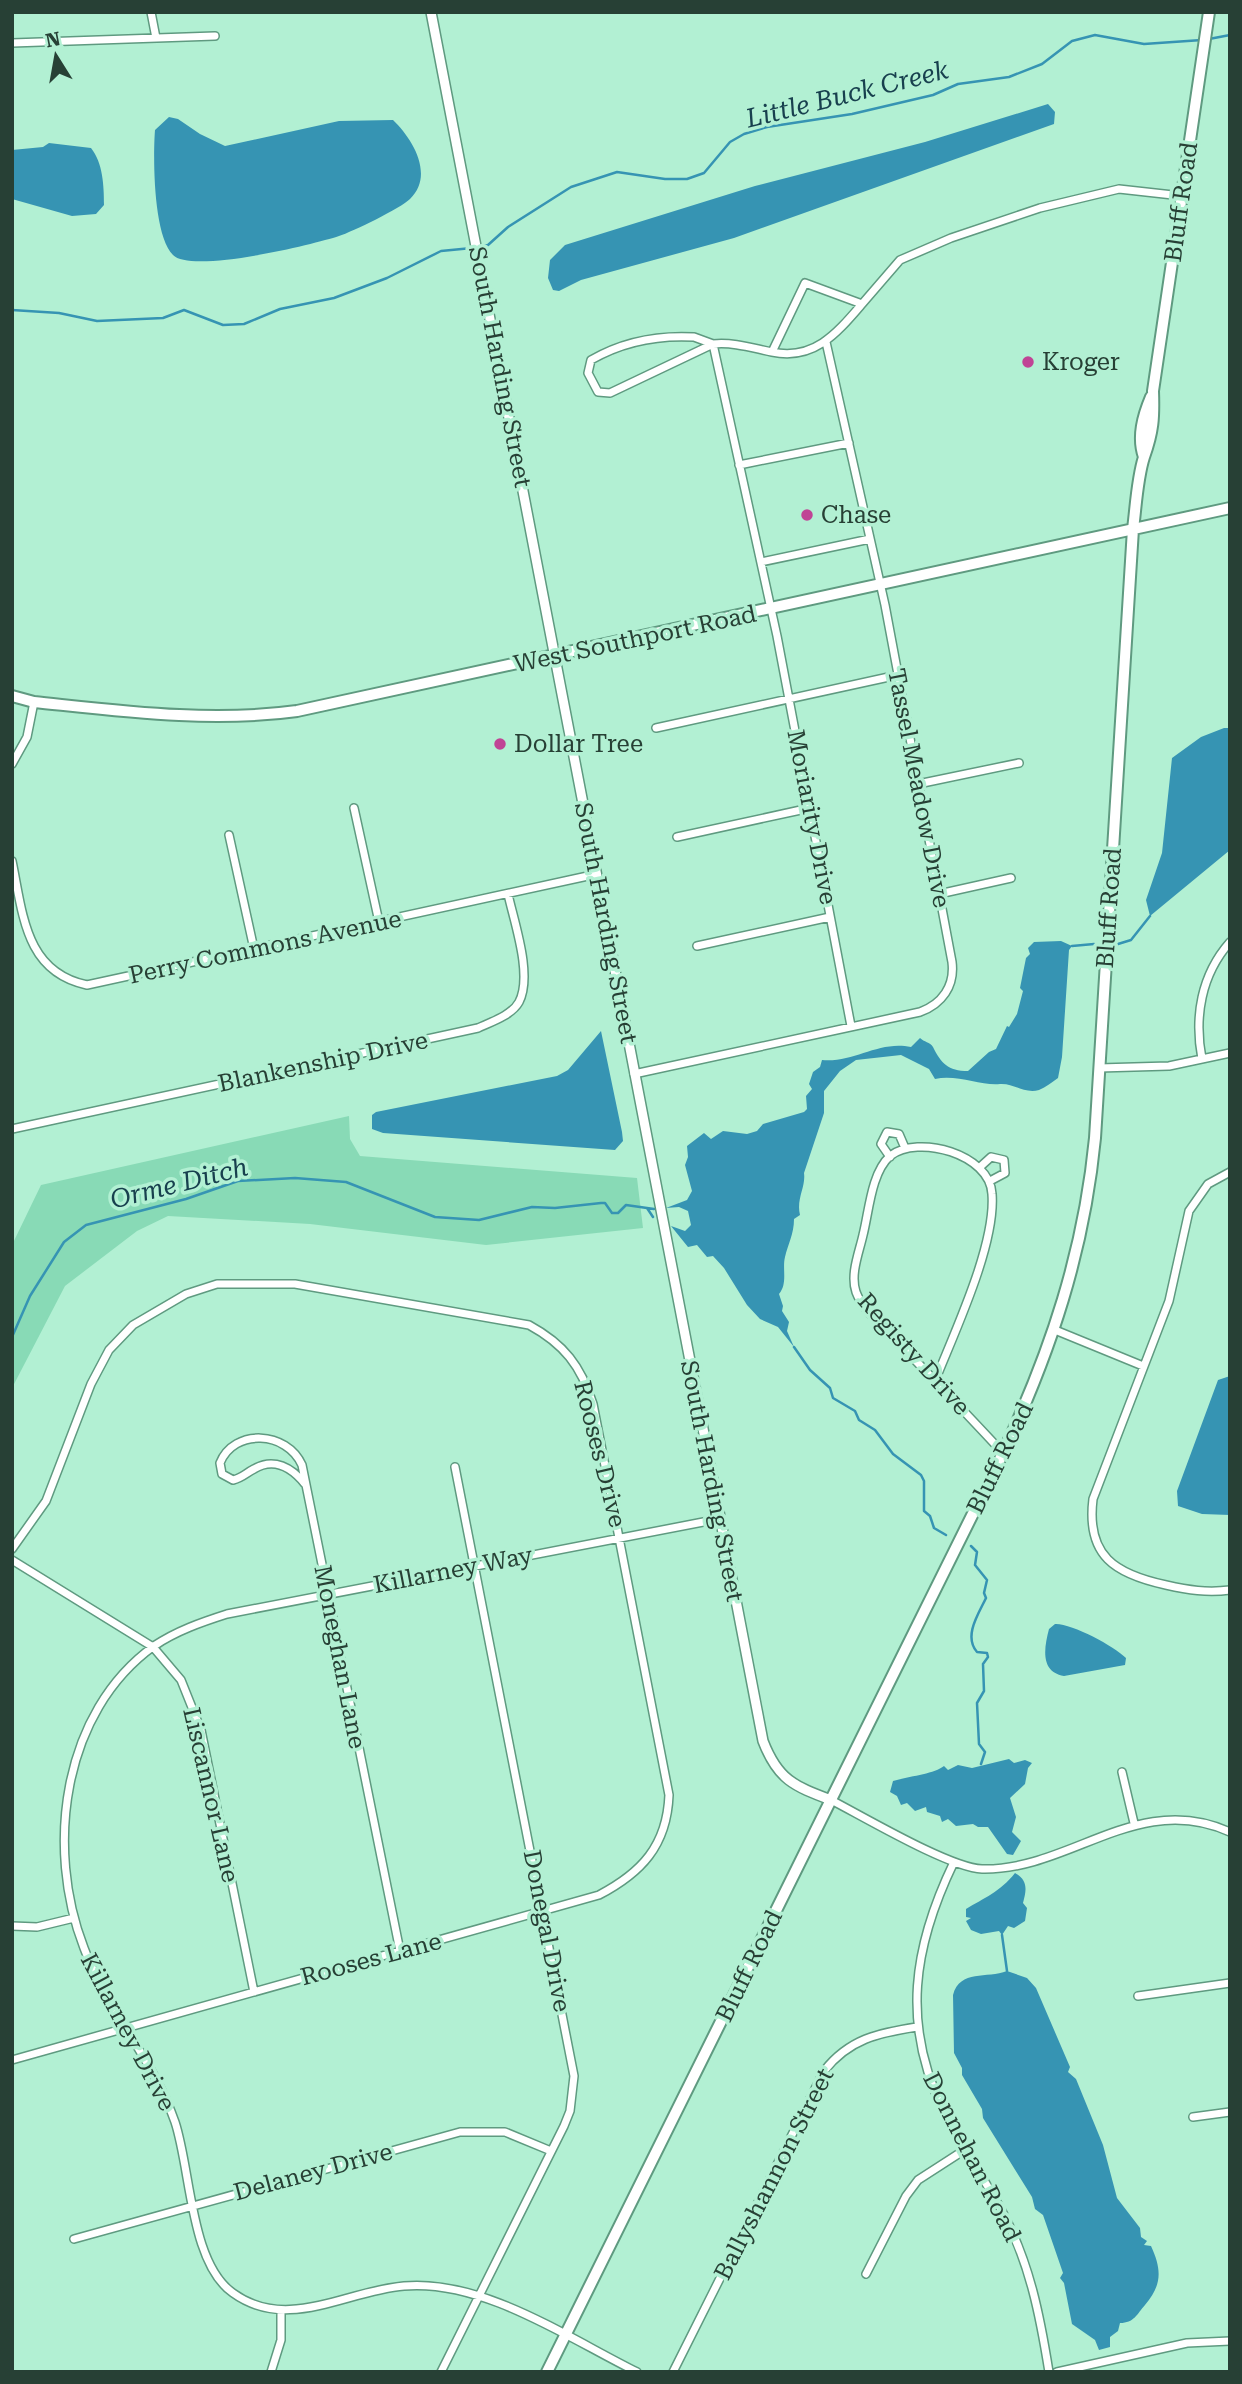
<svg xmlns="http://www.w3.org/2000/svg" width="1242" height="2384" font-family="'Roboto Serif',serif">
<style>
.green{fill:#88dab6}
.water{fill:#3694b3}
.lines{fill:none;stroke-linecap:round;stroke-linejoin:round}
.stream{stroke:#3694b3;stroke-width:2.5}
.minor-casing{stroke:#5f9a80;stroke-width:10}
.tertiary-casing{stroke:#5f9a80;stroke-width:12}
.secondary-casing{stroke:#5f9a80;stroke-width:14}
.minor{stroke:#fff;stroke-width:7}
.tertiary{stroke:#fff;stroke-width:9}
.secondary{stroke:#fff;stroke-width:10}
.poi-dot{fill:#c04495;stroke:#b2f0d3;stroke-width:2.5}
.labels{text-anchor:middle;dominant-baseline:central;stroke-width:7;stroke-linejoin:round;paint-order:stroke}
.street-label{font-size:24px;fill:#274035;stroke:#b2f0d3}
.poi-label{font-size:24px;fill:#274035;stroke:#b2f0d3;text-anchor:start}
.water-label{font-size:26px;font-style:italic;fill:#18404e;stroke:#b2f0d3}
</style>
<rect width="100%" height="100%" fill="#b2f0d3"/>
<path class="green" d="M349,1116L350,1139L360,1156L637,1178L643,1228L486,1245L310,1224L168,1216L137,1231L65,1286L12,1388V1245L41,1185Z"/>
<path class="water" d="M1048,104L1055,112L1054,124L734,238L581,280L559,291L553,290L548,278L550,260L565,245L755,186L925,142Z
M169,117L178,119L200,134L225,146L339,121L393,120C412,138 435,175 410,199C401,208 352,232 339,236C312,245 191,274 173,255C153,235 153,157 155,130Z
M49,143L91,148C103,163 104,186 104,205L96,214L72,216L12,199V150L43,147Z
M1224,728H1230V850L1150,916L1146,900L1162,853L1172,758L1201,737Z
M1061,941L1072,946L1069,950L1062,1057L1058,1078C1052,1082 1046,1087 1039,1090C1024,1094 1014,1083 1000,1084C981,1086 957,1074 935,1079L929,1069L901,1055L856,1060L840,1071L824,1091V1113L804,1173C806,1187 796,1199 800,1215L794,1219C794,1234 788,1244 785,1257C782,1269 788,1283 779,1294L783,1306L782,1311L789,1322L787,1331L794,1347L778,1327L760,1319L747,1305L724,1268L713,1256L707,1257L697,1245L688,1247L671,1226L685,1231L691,1225L688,1211L679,1207L666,1208L687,1200L692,1191L685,1165L688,1157L687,1146L704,1133L711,1139L723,1131L747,1134L757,1131L763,1124L804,1112L807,1109L806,1096L812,1089L809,1084L813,1072L820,1067L822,1060C854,1063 879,1040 911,1047L920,1038C924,1042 930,1042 933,1047C941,1063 948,1071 968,1071L989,1052L996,1049L1007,1026L1009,1027L1017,1014L1023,991L1020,988L1026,958L1030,954L1028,948L1034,942Z
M601,1031L622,1132L623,1141L615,1150L383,1133L372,1129V1115L376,1112L557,1076L568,1070Z
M1230,1376V1515L1202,1514L1178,1506L1177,1491L1218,1380Z
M1055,1624C1071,1623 1114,1646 1126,1658L1125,1665L1064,1676C1040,1672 1044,1648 1049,1629Z
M1009,1759L1014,1763L1025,1760L1032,1763L1028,1768L1025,1784L1010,1798L1016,1817L1012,1832L1021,1841L1013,1855L1007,1854L988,1827H978L973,1824L956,1826L948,1819L942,1822L940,1816L927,1812L926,1807L915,1811L907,1803L901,1805L897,1796L890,1792L893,1781C910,1776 934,1774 944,1766L948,1770L958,1765L972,1768Z
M1015,1873C1029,1881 1026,1891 1023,1903L1027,1908L1025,1921L1014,1928L1008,1926L1002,1935L999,1931L981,1934L971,1930L966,1921L971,1918L966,1917V1909C984,1898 1000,1892 1015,1873Z
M1007,1971L1027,1978L1036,1988L1070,2067L1068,2072L1076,2079L1103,2145L1117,2198L1140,2228L1141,2237L1147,2241L1144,2245L1151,2246C1162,2270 1162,2285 1145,2305C1137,2314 1134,2323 1120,2323L1118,2331L1110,2337V2347L1099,2350L1095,2340L1072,2324L1064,2283L1060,2278L1063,2273L1043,2215L1035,2209L1032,2197L983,2118L982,2109L962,2075V2068L954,2053L953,1995C960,1969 987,1979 1007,1971Z"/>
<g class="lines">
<path class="stream" d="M1209,39L1230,35
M479,247L488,245L508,227L571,187L617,172L665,179H687L704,173L730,142L744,134L767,127L852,114L933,95L958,84L1009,77L1042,64L1072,41L1095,35L1144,44L1202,40
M12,310L59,313L97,321L163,318L184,310L223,325L244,324L280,309L334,298L387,278L441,251L472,248
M1118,944L1131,940L1150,916
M1072,946L1094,944
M647,1208L653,1217
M12,1337L30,1296L64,1242L86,1225L186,1199L238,1181L295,1178L346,1182L435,1217L479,1220L532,1207L555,1208L601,1203H605L612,1213H618L626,1205L654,1209
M794,1347L810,1370L830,1388L833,1398L855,1411L859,1420L875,1430L893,1454L921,1475L924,1481V1511L930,1516L934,1528L946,1535
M971,1546L977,1552L975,1565L987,1580L984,1593L986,1598C979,1613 963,1636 977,1652L987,1653L988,1657L983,1664L984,1691L977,1703L979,1744L985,1752L981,1764
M1002,1935L1007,1971"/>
<defs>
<path id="minor" d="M151,12L156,38
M12,43L215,36
M694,337L713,344L610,393L598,392L588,373L591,360C622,342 658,335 694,337Z
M772,352L805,283L862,304L900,260L951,238L1040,208L1119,189L1182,196
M739,465L849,443
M761,562L870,539
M656,728L898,675
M12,764L27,737L34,702
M918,784L1019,763
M354,808L379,922
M229,835L254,949
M677,837L810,808
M12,861C23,914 25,972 87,985L597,874
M939,894L1011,878
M697,946L830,917
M851,1026L777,636L713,344C734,342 752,348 772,352C814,361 837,333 862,304
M1202,1059C1194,1017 1201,975 1230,942
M1099,1068L1169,1066L1230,1053
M634,1074L920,1012C942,1004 955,986 952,962L885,605L826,342
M12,1129L478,1028C491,1022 512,1015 519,1002C533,975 514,922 508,894
M890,1157L881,1144L887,1132L899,1134L905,1148
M980,1167L991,1157L1004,1160L1005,1173L990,1181
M1230,1172L1208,1184L1189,1211L1169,1301L1093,1499C1086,1556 1115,1574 1166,1585C1188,1590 1207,1593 1230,1590
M1055,1330L1143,1366
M935,1381C954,1333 996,1245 992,1194C990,1154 918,1134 890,1156C871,1173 869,1212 863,1235C859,1253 850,1274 856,1292C863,1311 884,1327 897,1341C932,1378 968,1415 1003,1453
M305,1484C292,1468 274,1457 254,1469C246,1473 242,1478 233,1480L222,1474L220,1463C234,1428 287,1431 302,1465L400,1951
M12,1549L46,1501L91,1384L109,1350L133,1325L186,1294L217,1284H295L529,1325C564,1344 581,1366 593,1404L669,1795C667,1846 641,1873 599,1895L12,2060
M12,1560L153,1647L181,1680L201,1730L254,1992
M1122,1772L1134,1823
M831,1800C864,1817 950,1868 982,1869C1070,1871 1138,1790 1230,1832
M954,1862C913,1947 901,2024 944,2112C961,2147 985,2179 1003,2213C1030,2264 1040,2316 1049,2372
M12,1926L37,1927L74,1918
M1138,1996L1230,1983
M1193,2117L1230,2112
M74,2239L460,2132H505L551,2151
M866,2274L906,2196L918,2180L966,2149
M271,2372L281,2340V2312
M441,2372L564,2126L570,2111L574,2076L455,1467
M637,2372C568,2338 483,2279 404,2286C345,2291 287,2332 233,2293C190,2263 191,2170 175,2122C153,2059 107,2010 84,1948C45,1848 62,1712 154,1646C176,1631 202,1622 227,1614L719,1519
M673,2372L824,2071C849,2039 878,2033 917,2027
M1057,2372L1187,2343L1230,2341"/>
<path id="tertiary" d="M431,12L763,1741C778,1780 794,1786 831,1800"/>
<path id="secondary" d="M1144,457C1137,437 1143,416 1151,397
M12,696L34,702C121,711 210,723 297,711L1230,508
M547,2372L1003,1453C1051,1351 1084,1251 1095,1138L1133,529C1136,506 1137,479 1144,457C1153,432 1154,418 1153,391L1209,12"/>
</defs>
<use href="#minor" class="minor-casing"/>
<use href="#tertiary" class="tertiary-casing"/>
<use href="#secondary" class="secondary-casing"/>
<use href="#minor" class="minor"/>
<use href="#tertiary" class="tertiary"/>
<use href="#secondary" class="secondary"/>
</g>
<g class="poi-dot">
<circle cx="1028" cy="362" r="7"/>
<circle cx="807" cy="515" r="7"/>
<circle cx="500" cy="744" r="7"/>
</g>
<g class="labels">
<g class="street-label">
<text transform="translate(1181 202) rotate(-82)">Bluff Road</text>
<text transform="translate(500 367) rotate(79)">South Harding Street</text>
<text transform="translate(635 639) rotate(-12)">West Southport Road</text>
<text transform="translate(919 788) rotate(79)">Tassel Meadow Drive</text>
<text transform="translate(812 817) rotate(79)">Moriarity Drive</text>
<text transform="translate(1109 908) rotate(-86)">Bluff Road</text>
<text transform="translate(606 923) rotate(79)">South Harding Street</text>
<text transform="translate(265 947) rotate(-12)">Perry Commons Avenue</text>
<text transform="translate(323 1062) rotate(-12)">Blankenship Drive</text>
<text transform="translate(914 1354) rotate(48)">Registy Drive</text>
<text transform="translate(600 1454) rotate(76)">Rooses Drive</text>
<text transform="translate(1000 1458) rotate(-64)">Bluff Road</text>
<text transform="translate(712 1481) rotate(79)">South Harding Street</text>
<text transform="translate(453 1570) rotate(-11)">Killarney Way</text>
<text transform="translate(340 1657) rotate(79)">Moneghan Lane</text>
<text transform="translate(211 1795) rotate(77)">Liscannor Lane</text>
<text transform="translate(547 1931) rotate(79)">Donegal Drive</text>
<text transform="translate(371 1959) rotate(-15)">Rooses Lane</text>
<text transform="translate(749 1966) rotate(-64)">Bluff Road</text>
<text transform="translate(128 2032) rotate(62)">Killarney Drive</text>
<text transform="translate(972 2157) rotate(63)">Donnehan Road</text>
<text transform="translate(313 2172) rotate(-15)">Delaney Drive</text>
<text transform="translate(774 2174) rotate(-63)">Ballyshannon Street</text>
</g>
<g class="poi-label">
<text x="1042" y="362">Kroger</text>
<text x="821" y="515">Chase</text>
<text x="514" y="744">Dollar Tree</text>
</g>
<g class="water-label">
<text transform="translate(847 94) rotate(-14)">Little Buck Creek</text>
<text transform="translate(179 1183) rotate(-14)">Orme Ditch</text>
</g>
</g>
<rect width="1242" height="2384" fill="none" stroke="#274035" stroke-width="28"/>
<g transform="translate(56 56) rotate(349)" stroke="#b2f0d3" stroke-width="5" paint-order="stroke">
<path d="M0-5L12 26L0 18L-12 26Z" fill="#274035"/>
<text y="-10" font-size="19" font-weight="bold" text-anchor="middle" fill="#274035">N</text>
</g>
</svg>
